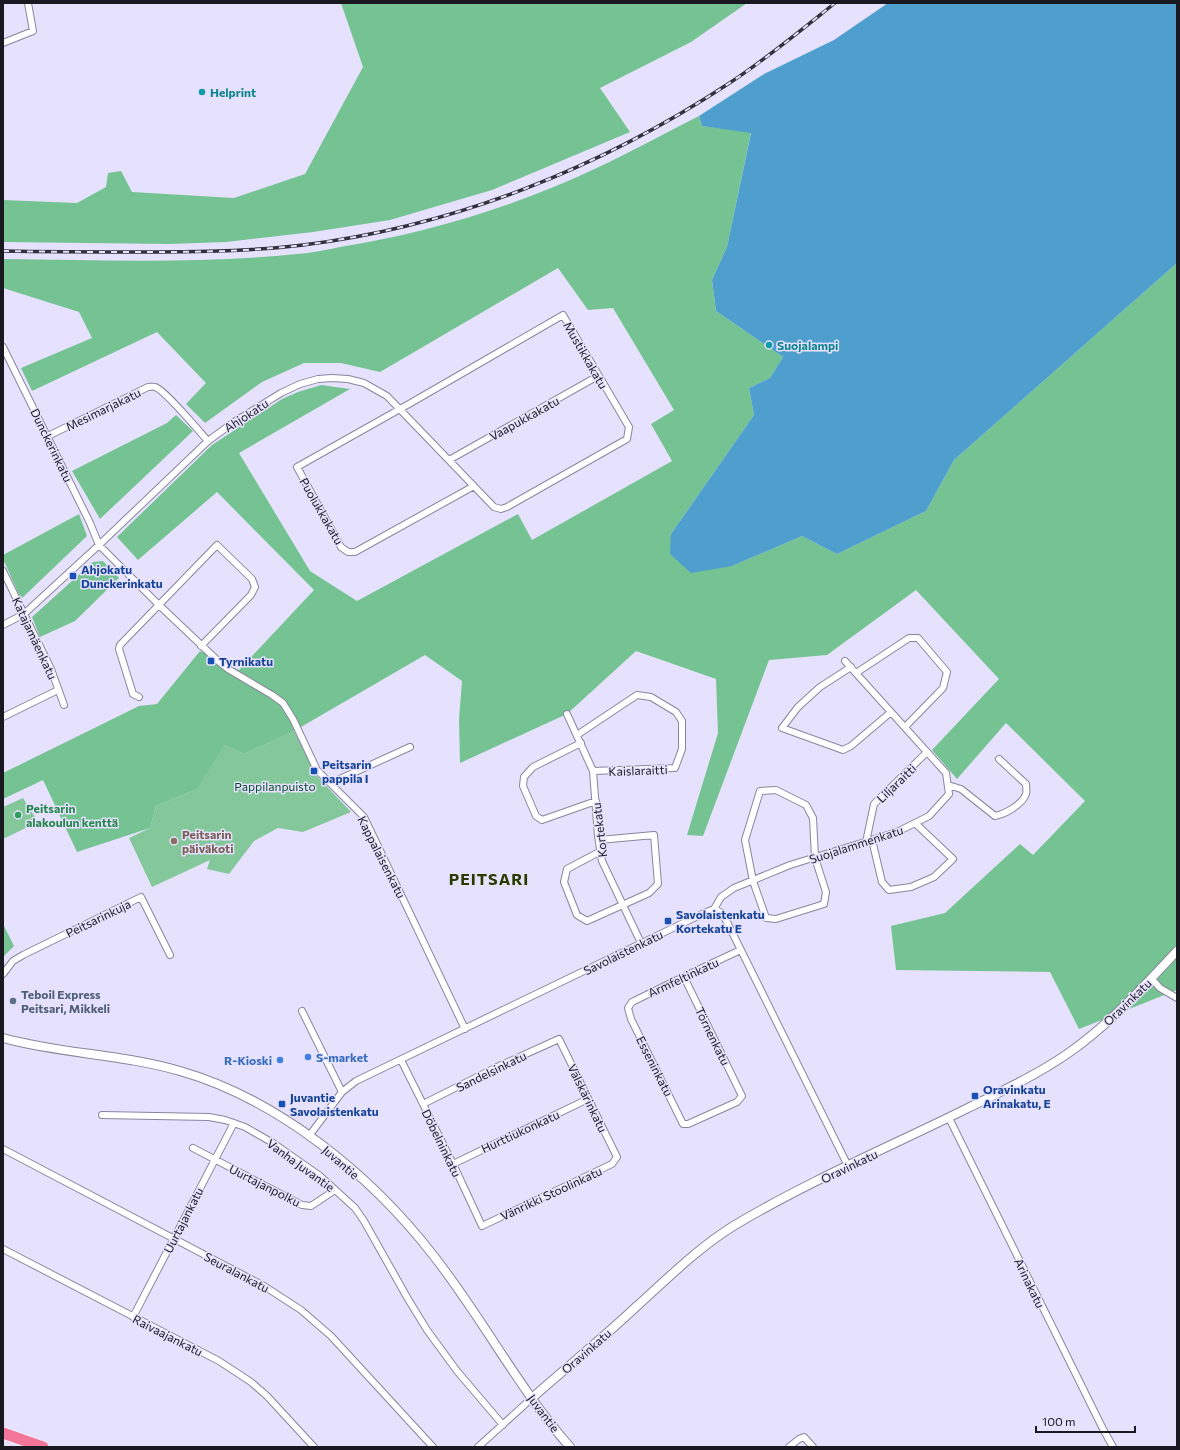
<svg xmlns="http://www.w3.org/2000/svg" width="1180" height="1450" font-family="Commissioner,sans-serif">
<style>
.green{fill:#83c79b}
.forest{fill:#75c392}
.water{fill:#4e9ece}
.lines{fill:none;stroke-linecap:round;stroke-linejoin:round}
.street-casing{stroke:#89859d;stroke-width:8}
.secondary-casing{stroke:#89859d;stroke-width:10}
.highway-casing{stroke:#fff;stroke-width:12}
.street{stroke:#fff;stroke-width:6}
.secondary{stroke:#fff;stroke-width:8}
.highway{stroke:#f2769a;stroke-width:11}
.rail-casing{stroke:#33313c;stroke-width:3.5}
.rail{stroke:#e6e2fd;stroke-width:2;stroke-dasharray:6;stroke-linecap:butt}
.culture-dot{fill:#0f9aa8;stroke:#e6e2fd;stroke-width:1.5}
.transit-dot{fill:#1a4fb4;stroke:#e6e2fd;stroke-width:1.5}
.leisure-dot{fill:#2e9e5b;stroke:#e6e2fd;stroke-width:1.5}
.education-dot{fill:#8d6e63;stroke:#e6e2fd;stroke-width:1.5}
.service-dot{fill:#5c6f8a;stroke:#e6e2fd;stroke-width:1.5}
.shop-dot{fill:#3f7fe0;stroke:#e6e2fd;stroke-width:1.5}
.labels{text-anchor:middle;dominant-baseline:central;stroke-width:3;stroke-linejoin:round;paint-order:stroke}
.culture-label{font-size:12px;font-weight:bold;fill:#0d838f;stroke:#e6e2fd;text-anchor:start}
.street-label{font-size:12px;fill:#1a1821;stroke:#e6e2fd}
.transit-label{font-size:12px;font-weight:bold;fill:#164399;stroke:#e6e2fd;text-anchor:start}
.park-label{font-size:12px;fill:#084728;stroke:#e6e2fd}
.leisure-label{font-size:12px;font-weight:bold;fill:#27864d;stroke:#e6e2fd;text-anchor:start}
.education-label{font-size:12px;font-weight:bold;fill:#785e54;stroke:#e6e2fd;text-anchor:start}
.service-label{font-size:12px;font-weight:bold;fill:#4e5e75;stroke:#e6e2fd;text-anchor:start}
.shop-label{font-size:12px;font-weight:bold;fill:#366cbe;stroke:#e6e2fd;text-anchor:start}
.district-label{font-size:16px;font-weight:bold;letter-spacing:1px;fill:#2b3900;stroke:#e6e2fd}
</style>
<rect width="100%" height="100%" fill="#e6e2fd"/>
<path class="green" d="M294,731L317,776L351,812L303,832L278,828L254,841L229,874L207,869L210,860L152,887L129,838L150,828L156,806L197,789L200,771L224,745L244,754Z
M23,798L38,822L3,839V807Z"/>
<path class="forest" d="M341,3H747L691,42L600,88L630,132L492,190L390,220L313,232L226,242L169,244L3,242V200L77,203L106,187L108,173L121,171L132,192L234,198L305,174L363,67Z
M699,116L702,126L751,132L727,247L712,280L716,311L783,357L770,378L749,388L754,415L671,534L732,566L802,536L837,554L926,511L954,460L1177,263V990L1079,1029L1050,972L896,970L891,926L945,913L1020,844L1033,855L1085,801L1006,723L957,779L932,750L999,679L916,590L827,655L769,660L703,836L687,835L718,733L716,679L636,651L567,714L460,763L459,720L462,681L425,655L294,731L244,754L224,745L197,789L156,806L150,828L77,852L43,780L3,799V773L139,706L157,704L200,651L239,670L314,590L217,492L138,560L117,537L212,445L282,399L298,392L321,385L350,389L239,453L310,571L357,601L518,514L532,540L672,461L651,424L674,410L613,308L588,310L558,268L380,372L341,363H304L262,382L205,423L186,404L206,383L157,332L32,391L21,368L92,338L79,312L3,288V259C101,260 199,264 297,254C311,253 326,250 340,247C414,235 486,215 556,186C605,166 652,140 699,116Z
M176,415L193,431L100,519L72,471L167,423Z
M79,514L87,536L21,599L3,559V555Z
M103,561L119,578L75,621L40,637L32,617L93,562Z
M3,924L14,946L3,957Z"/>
<path class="water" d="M888,3H1177V263L954,460L926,511L837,554L802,536L732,566L691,573L670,554L671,534L754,415L749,388L770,378L783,357L716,311L712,280L727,247L751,133L702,126L699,116L764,74L834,40Z"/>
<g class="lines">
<defs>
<path id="street" d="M3,43L33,31L28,3
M3,347L90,523L99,545L159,605L218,661L228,669L272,695L283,703L293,719L317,770L364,817L465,1029
M48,436L148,387C150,387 154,386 155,387C164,389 199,431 208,441
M449,460L598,376
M3,571L51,669L64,705
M3,625L24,614L99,545L208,441L234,422L281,393L300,384L318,379L332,378L348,379L364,383L387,396L494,507L501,509L507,507L627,439L629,427L563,315L409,404L400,409L297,467L341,547L348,552H355L474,486
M851,667L820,687L798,707L782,728L843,750L851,746L891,712
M856,673L909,638H918L947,672L943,688L905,727
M139,697L133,694L119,649L120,645L217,545L252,579L255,587L251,595L201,646
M567,714L593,771L598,836L602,861L641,943
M3,717L58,690
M577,735L637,695L651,697L676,712L682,721V749L675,768L593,771
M581,743L533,767L524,777L523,786L536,816L542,820L596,801
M331,783L410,747
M948,785L961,789L995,816C1005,814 1022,805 1026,794C1027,791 1026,787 1026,784L999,759
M776,790L806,805L813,818L815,858L826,892L824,904L776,919L766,918L753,881L745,840L760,791Z
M599,840L654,835L658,884L649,893L587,921L577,915L564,882L567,869L601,851
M872,840L882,882L889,890L911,887L934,877L953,859L915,823
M866,842L874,804L927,752
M714,909L721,897L734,888L790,865L897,832L929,816L949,794L946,773L845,661
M3,974L13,961L23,955L141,897L170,955
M684,977L742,1096L737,1102L688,1124H683L631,1019L628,1008L632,1002C669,984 705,966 741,950
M1151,978L1160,988L1177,998
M302,1011L342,1092
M401,1060L453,1164L482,1226L612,1164L617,1157L559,1039L497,1067L423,1104
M102,1115L209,1117L225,1120L245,1127L273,1143L320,1176L355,1208L364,1221L408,1299L427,1330L457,1371L503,1425
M949,1118L1103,1429L1113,1447
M309,1136L342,1092L356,1081L704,913L714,909L722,913L727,922L848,1166
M193,1148L302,1205L311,1206L335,1190
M3,1149L264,1286L301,1310L331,1336L433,1447
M453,1164L588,1099
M3,1249L219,1361L251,1382L267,1396L314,1447
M133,1317L234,1123
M478,1447L532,1398
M789,1447L799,1439L804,1437L813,1447"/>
<path id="secondary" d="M3,1038C61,1054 122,1054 180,1071C278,1099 371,1175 433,1255C482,1317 518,1388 570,1447
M532,1398C567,1367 603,1338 637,1306C668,1278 699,1247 735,1225C809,1181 889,1147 966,1109C1000,1092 1035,1076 1067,1054C1108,1026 1143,987 1177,951"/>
<path id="highway" d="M3,1433L43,1447"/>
</defs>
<use href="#street" class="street-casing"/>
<use href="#secondary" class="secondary-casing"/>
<use href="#highway" class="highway-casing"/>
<use href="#street" class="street"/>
<use href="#secondary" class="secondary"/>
<use href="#highway" class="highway"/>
<defs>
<path id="rail" d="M3,251C54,252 105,252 156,252C205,252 254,251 303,245C455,226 600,168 728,84C765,60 800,31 835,3"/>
</defs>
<use href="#rail" class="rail-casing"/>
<use href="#rail" class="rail"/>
</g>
<g class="culture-dot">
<circle cx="202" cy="92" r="4"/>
<circle cx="769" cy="345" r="4"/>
</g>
<g class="transit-dot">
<rect x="69" y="572" width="8" height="8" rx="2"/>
<rect x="207" y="657" width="8" height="8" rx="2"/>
<rect x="310" y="767" width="8" height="8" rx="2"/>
<rect x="664" y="917" width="8" height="8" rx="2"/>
<rect x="971" y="1092" width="8" height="8" rx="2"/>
<rect x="278" y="1100" width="8" height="8" rx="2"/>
</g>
<circle class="leisure-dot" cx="18" cy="815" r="4"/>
<circle class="education-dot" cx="174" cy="841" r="4"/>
<circle class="service-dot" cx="13" cy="1001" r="4"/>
<g class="shop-dot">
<circle cx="308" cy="1057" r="4"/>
<circle cx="280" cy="1060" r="4"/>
</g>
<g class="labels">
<g class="culture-label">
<text x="210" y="92">Helprint</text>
<text x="777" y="345">Suojalampi</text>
</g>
<g class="street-label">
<text transform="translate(586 355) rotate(60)">Mustikkakatu</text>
<text transform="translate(103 409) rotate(-26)">Mesimarjakatu</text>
<text transform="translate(246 415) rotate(-33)">Ahjokatu</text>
<text transform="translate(524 418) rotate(-29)">Vaapukkakatu</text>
<text transform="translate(52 445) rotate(64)">Dunckerinkatu</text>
<text transform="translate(322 511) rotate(60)">Puolukkakatu</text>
<text transform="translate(35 638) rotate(65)">Katajamäenkatu</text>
<text transform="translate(638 770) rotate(-2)">Kaislaraitti</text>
<text transform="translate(896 783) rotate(-44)">Liljaraitti</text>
<text transform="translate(599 830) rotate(-97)">Kortekatu</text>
<text transform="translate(856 844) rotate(-18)">Suojalammenkatu</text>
<text transform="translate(382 857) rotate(63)">Kappalaisenkatu</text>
<text transform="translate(98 918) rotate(-26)">Peitsarinkuja</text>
<text transform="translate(623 952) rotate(-26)">Savolaistenkatu</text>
<text transform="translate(683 977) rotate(-25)">Armfeltinkatu</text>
<text transform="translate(1127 1002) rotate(-44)">Oravinkatu</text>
<text transform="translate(713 1036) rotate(64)">Törnenkatu</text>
<text transform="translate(655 1066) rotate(63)">Esseninkatu</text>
<text transform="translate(491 1071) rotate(-26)">Sandelsinkatu</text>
<text transform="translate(588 1098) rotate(64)">Välskärinkatu</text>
<text transform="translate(520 1131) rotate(-25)">Hurttiukonkatu</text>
<text transform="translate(442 1143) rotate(64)">Döbelninkatu</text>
<text transform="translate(341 1162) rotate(41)">Juvantie</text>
<text transform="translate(301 1165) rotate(36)">Vanha Juvantie</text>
<text transform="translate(849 1166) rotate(-26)">Oravinkatu</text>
<text transform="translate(265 1185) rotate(27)">Uurtajanpolku</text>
<text transform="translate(551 1193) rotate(-25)">Vänrikki Stoolinkatu</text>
<text transform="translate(183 1220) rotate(-63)">Uurtajankatu</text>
<text transform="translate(237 1272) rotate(28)">Seuralankatu</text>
<text transform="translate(1030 1283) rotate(64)">Arinakatu</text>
<text transform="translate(168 1335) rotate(27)">Raivaajankatu</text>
<text transform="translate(586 1351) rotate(-41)">Oravinkatu</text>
<text transform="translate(544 1413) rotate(53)">Juvantie</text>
</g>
<g class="transit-label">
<text x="81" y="569">Ahjokatu<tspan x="81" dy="14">Dunckerinkatu</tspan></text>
<text x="219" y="661">Tyrnikatu</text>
<text x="322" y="764">Peitsarin<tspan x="322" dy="14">pappila I</tspan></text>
<text x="676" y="914">Savolaistenkatu<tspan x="676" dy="14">Kortekatu E</tspan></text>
<text x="983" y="1089">Oravinkatu<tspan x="983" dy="14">Arinakatu, E</tspan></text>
<text x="290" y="1097">Juvantie<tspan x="290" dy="14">Savolaistenkatu</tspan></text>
</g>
<g class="park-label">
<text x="275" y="786">Pappilanpuisto</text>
</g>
<g class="leisure-label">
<text x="26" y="808">Peitsarin<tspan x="26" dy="14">alakoulun kenttä</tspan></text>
</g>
<g class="education-label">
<text x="182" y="834">Peitsarin<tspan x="182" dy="14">päiväkoti</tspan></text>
</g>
<g class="service-label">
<text x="21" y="994">Teboil Express<tspan x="21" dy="14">Peitsari, Mikkeli</tspan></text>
</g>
<g class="shop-label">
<text x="316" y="1057">S-market</text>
<text x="272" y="1060" text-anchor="end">R-Kioski</text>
</g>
<g class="district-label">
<text x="489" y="878">PEITSARI</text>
</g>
</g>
<rect width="1180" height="1450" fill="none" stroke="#1a1821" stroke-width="8"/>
<path d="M1036 1426v6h99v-6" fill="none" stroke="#1a1821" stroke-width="2"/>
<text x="1042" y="1426" font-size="12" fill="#1a1821" stroke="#e6e2fd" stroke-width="3" paint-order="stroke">100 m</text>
</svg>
